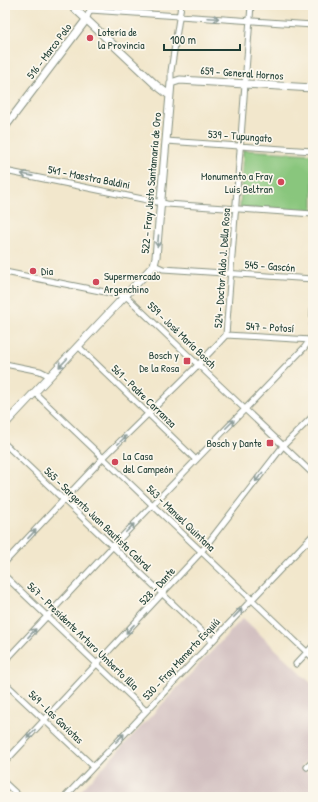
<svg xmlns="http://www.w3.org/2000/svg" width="318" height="802" font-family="'Patrick Hand',sans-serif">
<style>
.industrial{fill:#d2bfc0}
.green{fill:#89c67d;stroke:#548258}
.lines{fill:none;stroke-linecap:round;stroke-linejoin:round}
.street-casing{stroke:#889280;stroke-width:7}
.secondary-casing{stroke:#889280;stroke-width:9}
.street{stroke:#fff;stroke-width:5}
.secondary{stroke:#fff;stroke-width:7}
.oneway{stroke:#8f9e9a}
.poi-dot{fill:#d1495b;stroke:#fbf7ec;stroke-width:1.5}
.labels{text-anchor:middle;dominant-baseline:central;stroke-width:3.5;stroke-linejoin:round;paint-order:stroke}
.poi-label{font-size:11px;fill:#1f3d34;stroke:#fbf7ec;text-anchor:start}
.street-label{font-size:11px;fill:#1f3d34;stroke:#fbf7ec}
</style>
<rect width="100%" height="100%" fill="#fbf7ec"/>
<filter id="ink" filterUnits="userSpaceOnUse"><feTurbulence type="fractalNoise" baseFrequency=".025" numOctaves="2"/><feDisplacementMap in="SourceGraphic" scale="8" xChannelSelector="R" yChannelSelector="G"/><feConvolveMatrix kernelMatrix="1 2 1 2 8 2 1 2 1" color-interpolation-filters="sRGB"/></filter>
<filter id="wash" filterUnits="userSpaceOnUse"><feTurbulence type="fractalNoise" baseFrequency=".012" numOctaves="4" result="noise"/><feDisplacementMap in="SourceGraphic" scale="16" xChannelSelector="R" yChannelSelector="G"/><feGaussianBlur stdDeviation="0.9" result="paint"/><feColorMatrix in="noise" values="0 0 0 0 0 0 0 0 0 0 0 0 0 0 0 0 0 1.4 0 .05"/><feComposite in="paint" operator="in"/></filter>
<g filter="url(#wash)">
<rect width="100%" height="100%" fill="#f2e7cc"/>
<path class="industrial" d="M243,618L313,685V753L301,766L313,778V797H75Z"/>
<path class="green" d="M243,150L313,154V212L240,208Z"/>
</g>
<g filter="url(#ink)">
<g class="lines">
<defs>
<path id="street" d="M90,10L313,25
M86,20L90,10L91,5
M171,83V71L181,5
M166,141L313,151
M5,171L167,204L313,214
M154,265L163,269L313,279
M5,272L125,296L129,299L313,474
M226,335L311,340
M78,346L196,460
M5,364L40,371L50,376
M35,393L313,658
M5,444L212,641
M307,541L313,547
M5,562L103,458L198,365L226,335L251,5
M5,576L146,711
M5,661L113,546L304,348L310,340L312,334L313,310
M296,664L313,646
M5,683L93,766
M5,762L201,552L283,446L313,416
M307,767L313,761
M5,783L20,797
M65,797L313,535"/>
<path id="secondary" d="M71,5L156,85L169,95
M5,127L86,20
M5,424L154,265L156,257L171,83L180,80L313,88"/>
</defs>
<use href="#street" class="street-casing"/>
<use href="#secondary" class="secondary-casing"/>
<use href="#street" class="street"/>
<use href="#secondary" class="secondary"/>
</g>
<defs><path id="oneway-shaft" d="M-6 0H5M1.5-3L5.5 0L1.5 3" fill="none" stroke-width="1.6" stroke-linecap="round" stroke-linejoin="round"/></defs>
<g class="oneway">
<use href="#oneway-shaft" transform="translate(213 18) rotate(3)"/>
<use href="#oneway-shaft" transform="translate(27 175) rotate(-169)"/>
<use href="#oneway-shaft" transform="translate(158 241) rotate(95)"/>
<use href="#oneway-shaft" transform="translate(63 363) rotate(134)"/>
<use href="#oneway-shaft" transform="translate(230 424) rotate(-45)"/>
<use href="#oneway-shaft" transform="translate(122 440) rotate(-45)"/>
<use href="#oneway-shaft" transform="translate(259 477) rotate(128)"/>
<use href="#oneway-shaft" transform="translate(130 528) rotate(-46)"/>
<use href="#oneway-shaft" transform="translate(32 534) rotate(-47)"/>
<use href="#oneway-shaft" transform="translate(238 613) rotate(-46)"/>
<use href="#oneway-shaft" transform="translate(130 629) rotate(133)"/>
<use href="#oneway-shaft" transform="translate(32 633) rotate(-47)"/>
<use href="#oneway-shaft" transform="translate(31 734) rotate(133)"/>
<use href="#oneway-shaft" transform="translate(120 738) rotate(-46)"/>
</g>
</g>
<g class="poi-dot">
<circle cx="90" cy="38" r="4"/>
<circle cx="281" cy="182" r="4"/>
<circle cx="33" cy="271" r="4"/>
<circle cx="96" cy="282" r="4"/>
<rect x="183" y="357" width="8" height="8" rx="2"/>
<rect x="266" y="439" width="8" height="8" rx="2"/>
<circle cx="115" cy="462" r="4"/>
</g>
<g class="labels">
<g class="poi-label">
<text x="98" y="32">Lotería de<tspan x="98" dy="13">la Provincia</tspan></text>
<text x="273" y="176" text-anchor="end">Monumento a Fray<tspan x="273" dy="13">Luis Beltran</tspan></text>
<text x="41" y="271">Dia</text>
<text x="104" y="276">Supermercado<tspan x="104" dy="13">Argenchino</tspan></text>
<text x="179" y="355" text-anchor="end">Bosch y<tspan x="179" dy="13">De la Rosa</tspan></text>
<text x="262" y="443" text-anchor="end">Bosch y Dante</text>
<text x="123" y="456">La Casa<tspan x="123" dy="13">del Campeón</tspan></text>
</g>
<g class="street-label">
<text transform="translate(49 51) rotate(-53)">516 - Marco Polo</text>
<text transform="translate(242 73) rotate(4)">659 - General Hornos</text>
<text transform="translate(240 136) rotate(4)">539 - Tupungato</text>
<text transform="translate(89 177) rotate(11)">541 - Maestra Baldini</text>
<text transform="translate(151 183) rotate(-85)">522 - Fray Justo Santamaría de Oro</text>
<text transform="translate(270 266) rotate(4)">545 - Gascón</text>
<text transform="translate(222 268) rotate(-86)">524 - Doctor Aldo J. Della Rosa</text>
<text transform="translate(270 327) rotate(3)">547 - Potosí</text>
<text transform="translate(182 335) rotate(44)">559 - José María Bosch</text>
<text transform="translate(144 396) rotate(44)">561 - Padre Carranza</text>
<text transform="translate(181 518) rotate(44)">563 - Manuel Quintana</text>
<text transform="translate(98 519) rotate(44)">565 - Sargento Juan Bautista Cabral</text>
<text transform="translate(157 586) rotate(-47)">528 - Dante</text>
<text transform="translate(83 636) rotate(44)">567 - Presidente Arturo Umberto Illia</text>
<text transform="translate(181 659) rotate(-47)">530 - Fray Mamerto Esquiú</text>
<text transform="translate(56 717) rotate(44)">569 - Las Gaviotas</text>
</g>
</g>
<rect width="318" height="802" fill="none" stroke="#fbf7ec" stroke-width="20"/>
<path d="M164 44v6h76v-6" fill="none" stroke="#1f3d34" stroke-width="2"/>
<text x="170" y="44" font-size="12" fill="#1f3d34" stroke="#fbf7ec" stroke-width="3" paint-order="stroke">100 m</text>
</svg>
